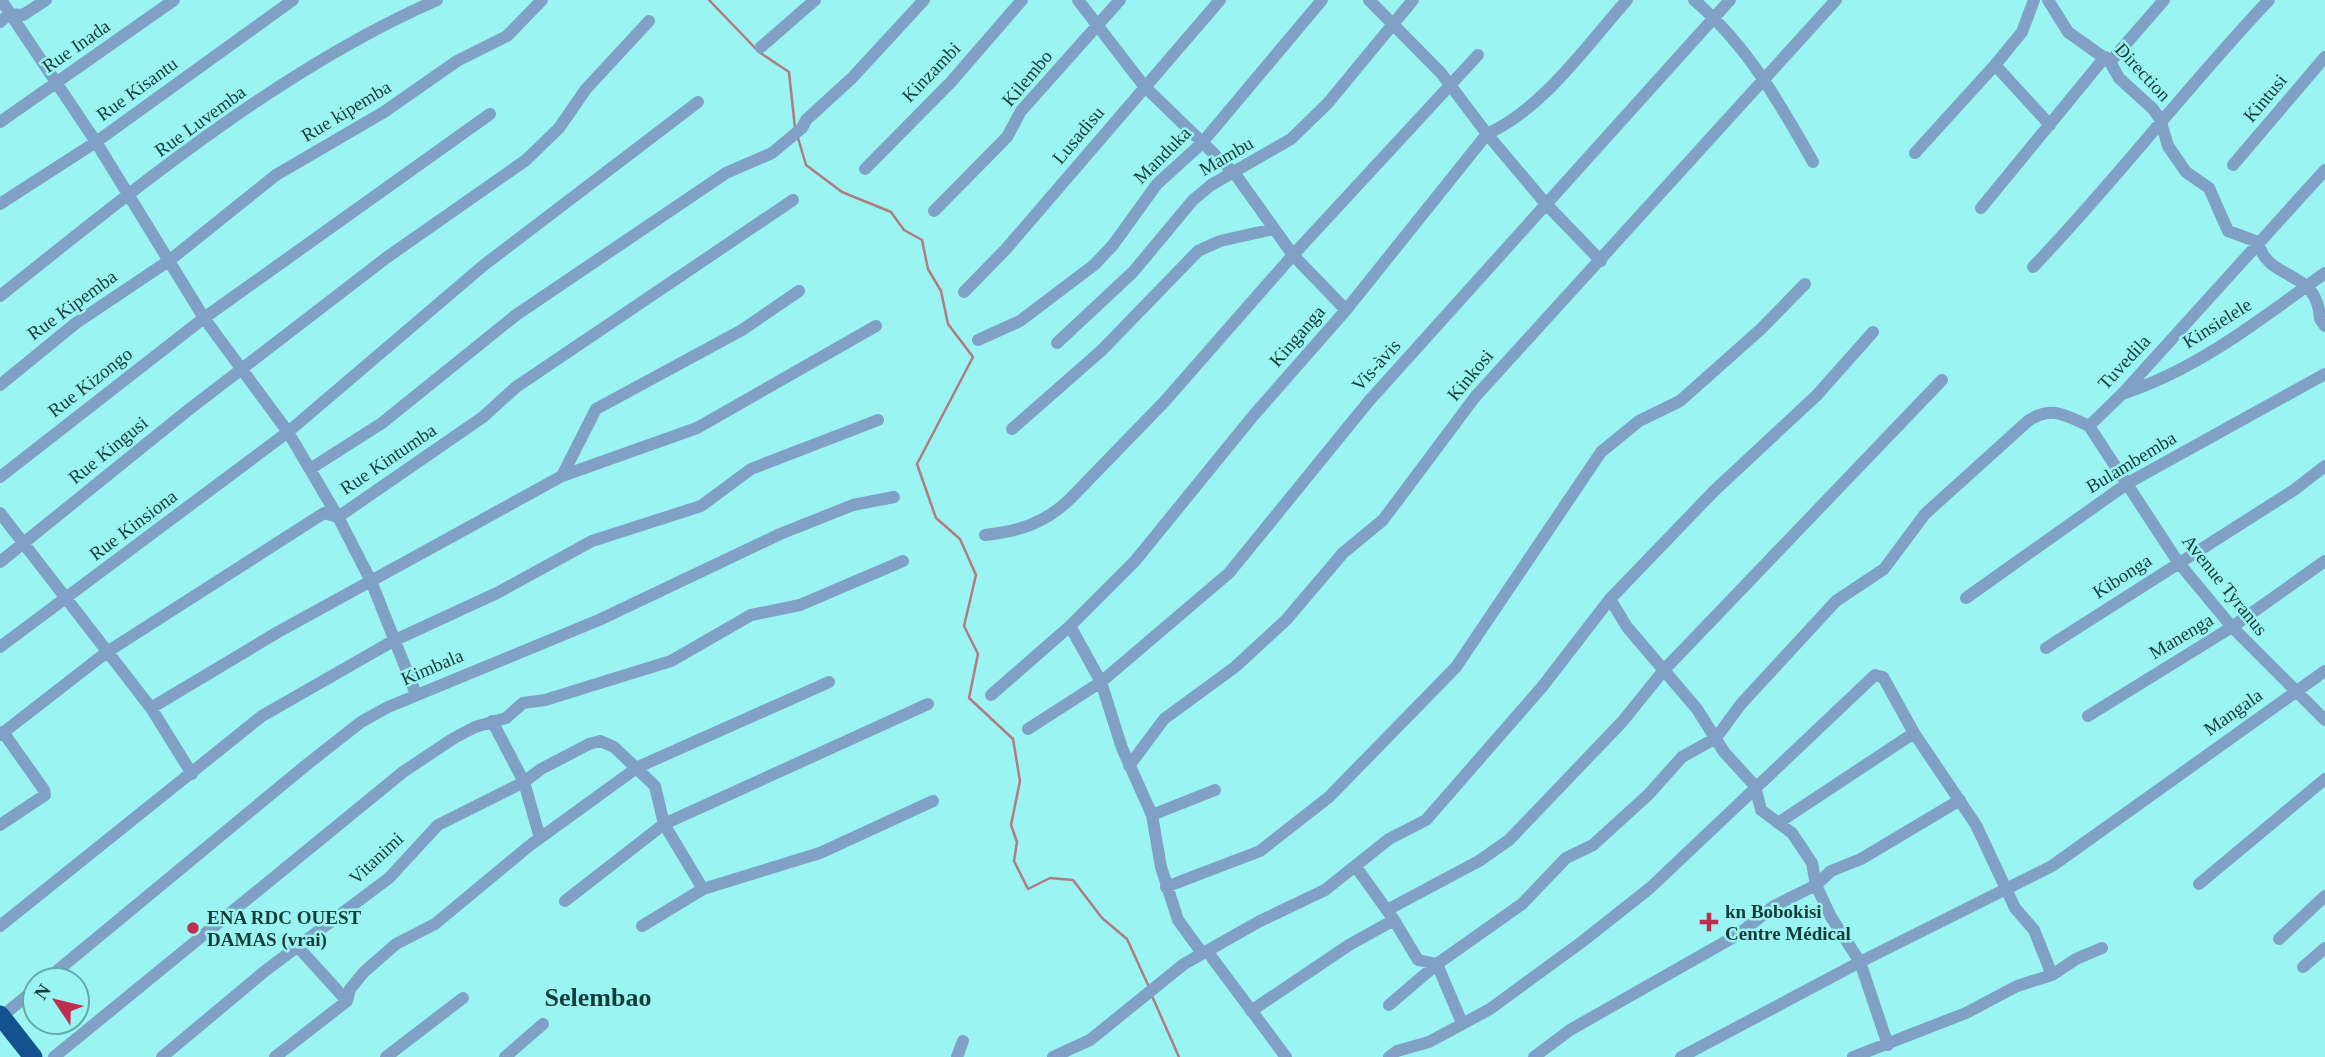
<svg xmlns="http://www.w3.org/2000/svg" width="2325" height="1057" font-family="Georgia,serif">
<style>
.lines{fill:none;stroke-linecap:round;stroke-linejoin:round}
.stream{stroke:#b27a81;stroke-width:2.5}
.minor{stroke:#80a0c6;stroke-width:12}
.highway{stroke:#14518f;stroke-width:19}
.poi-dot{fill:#bf2e4f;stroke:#9af4f1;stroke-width:2.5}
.labels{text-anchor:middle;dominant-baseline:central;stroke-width:5;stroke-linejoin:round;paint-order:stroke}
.street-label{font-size:19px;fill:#153c3b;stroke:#9af4f1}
.poi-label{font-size:19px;font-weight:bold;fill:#153c3b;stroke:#9af4f1;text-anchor:start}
.district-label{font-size:26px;font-weight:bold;fill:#153c3b;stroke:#9af4f1}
</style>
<rect width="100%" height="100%" fill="#9af4f1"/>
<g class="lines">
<path class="stream" d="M709,0L759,52L789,72L795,128
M798,138L806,165L842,192L891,212L904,230L922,240L928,269L941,291L948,324L973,357L917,464L936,518L960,539L976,575L964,626L978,654L969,698L1013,739L1020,781L1011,825L1017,842L1014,861L1028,889L1050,878L1073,880L1102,918L1127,939L1149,987
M1152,996L1179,1057"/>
<path class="minor" d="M1,0L96,142L204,318L288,432L338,517L371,581L416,694
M1078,0L1144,86L1235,174L1293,255L1346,310
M1369,0L1441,73L1487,134L1546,204L1601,261
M1694,0C1747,45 1779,102 1813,162
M2048,0L2068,32L2110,62L2119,78L2153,109L2160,119L2168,146L2186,172L2209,188L2228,231L2258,242C2267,282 2318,268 2320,319L2325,326
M0,22L9,14L23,15L46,0
M761,47L815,0
M2110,62L2164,0
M1995,65L2022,32L2034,0
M0,122L174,0
M1915,153L1995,65L2050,125
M2233,165L2325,57
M865,169L951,82L1022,0
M0,204L96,142L293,0
M1981,208L2105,57
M934,211L1007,137L1021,111L1120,0
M2033,267C2116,181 2187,86 2269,0
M964,292L1006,249L1220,0
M0,296C133,190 281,68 437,0
M978,340L1020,321L1094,265L1113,245L1157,184L1201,144L1322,0
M1057,343L1133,272L1193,200L1211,185L1291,139L1328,103L1413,0
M0,385L76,323L170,260L276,175L384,112L457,61L507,36L542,0
M2125,393C2200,368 2262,318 2325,273
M2089,426L2178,562L2232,627L2325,720
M1012,429L1102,350L1198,251L1220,241L1274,229
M310,469L382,423L516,315L726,173L772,153L802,128L806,120L852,78L924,0
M562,476L697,428L876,326
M0,477L204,318L490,114
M0,513L151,708L192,774
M985,535C1019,531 1044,524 1070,499L1165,401L1293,255L1478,55
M0,562L187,411L386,258L526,160L559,128L586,89L649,21
M1966,598L2128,483L2325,374
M1610,599L1714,491L1817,395L1873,332
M1070,626L1101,682L1122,748L1152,815L1161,867L1178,920L1202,953
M0,647L288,432L484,265L698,102
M2046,648L2294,490L2325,466
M991,695L1070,626L1135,561L1253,416L1346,310L1487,134C1544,108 1586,46 1627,0
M151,708L278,632L562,476L596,409L742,330L799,291
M2088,716L2232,627L2325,561
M492,721L524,782L540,838
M1028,729L1101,682L1229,573L1369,401L1730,0
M0,735L107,652L324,513L338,517L483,417L516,387L793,200
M1129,766L1164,719L1235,667L1286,620L1343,553L1383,520L1475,397L1836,0
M1152,815L1215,790
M1778,823L1914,733
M0,825L45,795L44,790L3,732
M1356,867L1394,920L1418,960L1437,964L1462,1023
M2199,884L2325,779
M1166,887L1260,851L1329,797L1456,667L1601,452L1639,421L1680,401L1761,329L1805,284
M565,901L664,824L928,704
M1387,910L1479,861L1509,840L1622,722L1664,670L1942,380
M0,926L262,716L393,641L497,593L592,541L701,506L751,469L878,420
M642,926L703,889L820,853L933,801
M2279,939L2325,896
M298,947L347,1001
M1207,951L1286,1057
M2303,967L2325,948
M46,980L305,766L361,722L388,707L599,620L780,534L853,505L894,497
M1389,1005L1437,964L1522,904L1566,858L1593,845L1649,794L1682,757L1716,738L1741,704L1836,601L1884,569L1925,514L2028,421C2051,405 2065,415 2089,426L2123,393L2325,170
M1251,1011L1349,945L1394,920
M0,1018L35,989
M54,1057L403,772L454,738L475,727L506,718L523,703L545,700L671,661L751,615L800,605L903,561
M162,1057L265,971L389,878L438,825L524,782L541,769L589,744L600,741L614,747L655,786L664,824L703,889
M275,1057L347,1001L350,989L364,972L396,944L435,924L529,846L638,767L829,682
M386,1057L463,998
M505,1057L543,1024
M957,1057L963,1041
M1053,1057L1090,1040L1184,964L1260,921L1325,890L1389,839L1426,820L1542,687L1610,599L1627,627L1697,709L1724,752L1755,786L1761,810L1792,833L1812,863L1816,885L1831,917L1860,962L1888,1045
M1389,1057L1397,1051L1429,1042L1490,1009L1583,941L1650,888L1875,675L1883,677L1914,733L1976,825L2015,908L2034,930L2052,975L2076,959L2102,948
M1534,1057L1570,1030L1739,934L1774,906L1816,885L1831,871L1861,859L1960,800
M1681,1057L1860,962L2052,866L2325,671
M1853,1057L1966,1013L2017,986L2052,975"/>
<path class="highway" d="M0,1015L33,1057"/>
</g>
<g class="poi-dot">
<path d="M1705.5 911.5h7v7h7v7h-7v7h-7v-7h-7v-7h7z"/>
<circle cx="193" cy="928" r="7"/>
</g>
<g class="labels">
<g class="street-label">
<text transform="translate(76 46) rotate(-35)">Rue Inada</text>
<text transform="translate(931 72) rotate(-46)">Kinzambi</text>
<text transform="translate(2143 72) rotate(47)">Direction</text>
<text transform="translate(1027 78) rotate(-50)">Kilembo</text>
<text transform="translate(137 89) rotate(-36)">Rue Kisantu</text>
<text transform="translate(2265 98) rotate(-50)">Kintusi</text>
<text transform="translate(346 111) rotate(-31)">Rue kipemba</text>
<text transform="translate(200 121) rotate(-36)">Rue Luvemba</text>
<text transform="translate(1078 135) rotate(-50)">Lusadisu</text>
<text transform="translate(1162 155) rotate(-45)">Manduka</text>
<text transform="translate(1226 156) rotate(-30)">Mambu</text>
<text transform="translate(72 305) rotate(-36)">Rue Kipemba</text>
<text transform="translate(2217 323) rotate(-32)">Kinsielele</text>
<text transform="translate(1297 336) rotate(-49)">Kinganga</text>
<text transform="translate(2124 362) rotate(-47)">Tuvedila</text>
<text transform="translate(1376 365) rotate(-48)">Vis-àvis</text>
<text transform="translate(1470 375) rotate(-50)">Kinkosi</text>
<text transform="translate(90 382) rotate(-38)">Rue Kizongo</text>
<text transform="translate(108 450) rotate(-39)">Rue Kingusi</text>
<text transform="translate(388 459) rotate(-34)">Rue Kintumba</text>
<text transform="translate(2131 462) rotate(-31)">Bulambemba</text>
<text transform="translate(133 525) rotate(-37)">Rue Kinsiona</text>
<text transform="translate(2122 576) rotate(-33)">Kibonga</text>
<text transform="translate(2225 585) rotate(51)">Avenue Tyranus</text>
<text transform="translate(2181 636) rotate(-31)">Manenga</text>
<text transform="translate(432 667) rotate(-23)">Kimbala</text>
<text transform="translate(2233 712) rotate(-35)">Mangala</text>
<text transform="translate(376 858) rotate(-43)">Vitanimi</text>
</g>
<g class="poi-label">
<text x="1725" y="911">kn Bobokisi<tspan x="1725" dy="22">Centre Médical</tspan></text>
<text x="207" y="917">ENA RDC OUEST<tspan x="207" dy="22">DAMAS (vrai)</tspan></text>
</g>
<g class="district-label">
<text x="598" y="997">Selembao</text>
</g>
</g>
<g transform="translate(56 1001) rotate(305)"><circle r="33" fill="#9af4f1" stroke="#65aaa8" stroke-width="2"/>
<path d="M0-5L12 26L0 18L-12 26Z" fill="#bf2e4f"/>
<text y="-10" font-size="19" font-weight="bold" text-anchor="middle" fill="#153c3b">N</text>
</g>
</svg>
